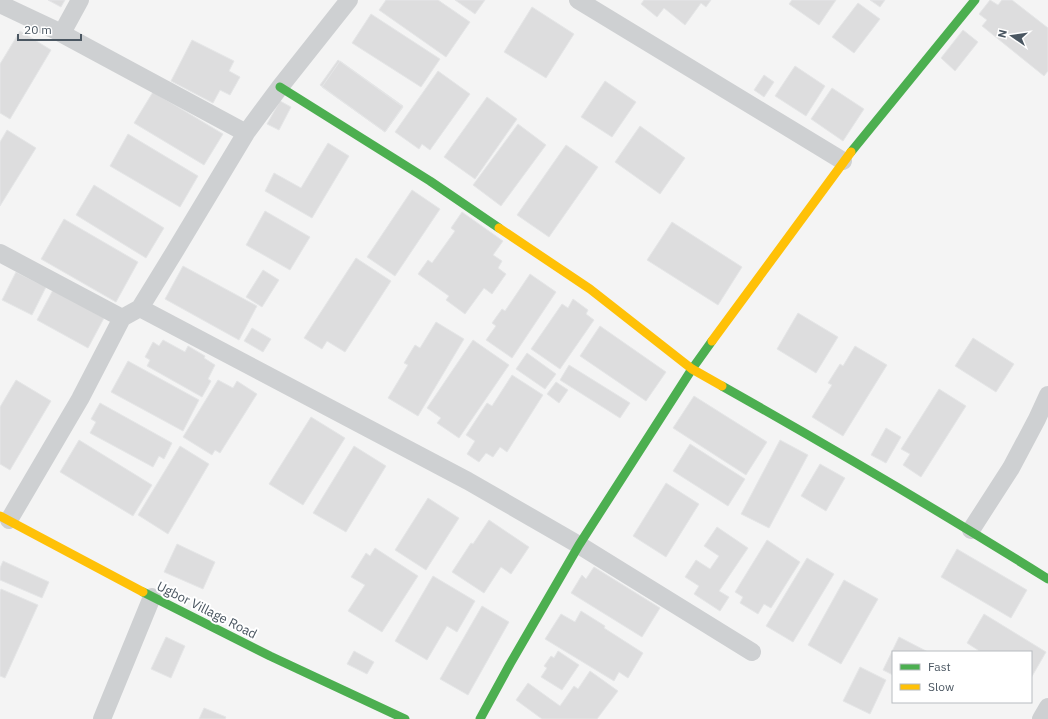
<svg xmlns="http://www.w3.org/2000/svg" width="1048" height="719" font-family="'IBM Plex Sans',sans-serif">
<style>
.building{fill:#ddddde;stroke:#e5e6e7}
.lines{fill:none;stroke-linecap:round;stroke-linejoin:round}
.street{stroke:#ced0d2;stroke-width:18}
.fast{stroke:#4caf50;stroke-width:9}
.slow{stroke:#ffc107;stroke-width:9}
.labels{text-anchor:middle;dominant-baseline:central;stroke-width:4;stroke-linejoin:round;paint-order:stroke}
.street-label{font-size:13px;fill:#4a5661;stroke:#fff}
</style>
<rect width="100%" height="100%" fill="#f4f4f4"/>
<path class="building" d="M48,0H65L61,7Z
M386,0H438L470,22L446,57L379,10Z
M455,0H485L475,14Z
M644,0H711L706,7L701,3L685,25L664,8L657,17L641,4Z
M792,0H836L819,25L789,4Z
M870,0H885L880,7Z
M990,0L998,5L1002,0H1012L1048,28V71L1044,76L982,26L987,20L979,14Z
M858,3L880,19L854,53L832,37Z
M532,7L574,34L546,78L504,52Z
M371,14L440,59L421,87L352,43Z
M963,30L978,42L955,71L941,58Z
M20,31L51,50L10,119L0,113V64Z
M192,40L234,61L229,71L240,77L230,95L220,90L213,103L171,81Z
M338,60L403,107L385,132L320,85Z
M340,61L403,106L385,132L322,87Z
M795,66L825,86L806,116L775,96Z
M438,71L470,94L430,150L422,144L419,149L395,132Z
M764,75L774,82L764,97L754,90Z
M605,81L636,102L612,137L581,117Z
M832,88L864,109L843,141L811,119Z
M153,92L223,134L204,165L134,123Z
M487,97L517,119L475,179L444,157Z
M280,101L291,107L279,130L267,124Z
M518,124L546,145L501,206L473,185Z
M640,126L685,158L660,194L615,162Z
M7,130L36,148L0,206V142Z
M128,134L198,176L180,207L110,166Z
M328,143L349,156L312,218L265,191L274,173L301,188Z
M566,145L598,167L549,237L517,215Z
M94,185L164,228L146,258L76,215Z
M412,190L440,209L395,276L367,257Z
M265,211L310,237L290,270L246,245Z
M462,212L503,241L493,255L502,261L498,268L506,274L492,294L484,288L465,314L446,300L449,296L418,274L428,260L432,263L455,231L451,228Z
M64,219L138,262L116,302L41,259Z
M672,222L742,267L718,305L647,260Z
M356,258L391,281L345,352L327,341L322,349L304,338Z
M183,266L257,306L239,340L165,299Z
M263,270L279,280L262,307L246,297Z
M16,272L46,287L32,315L2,300Z
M530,274L556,292L512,358L486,340L496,326L492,323L502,309L505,311Z
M53,290L104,318L88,348L37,320Z
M573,299L588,310L586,314L594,320L560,369L531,349L562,304L568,308Z
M798,313L838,337L816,373L777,349Z
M436,322L464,339L418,416L388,398L408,365L404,363L415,345L420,348Z
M600,326L666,372L646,401L580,356Z
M252,328L271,339L263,352L244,341Z
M973,338L1014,364L996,392L955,366Z
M163,340L185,352L188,346L205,356L204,358L215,365L208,379L211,381L202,397L147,366L150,360L145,357L153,342L159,346Z
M473,340L509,365L459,438L437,423L441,418L427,408Z
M855,346L887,365L843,436L812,417L832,385L828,383L840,364L843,366Z
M527,353L556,374L545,389L516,369Z
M128,361L199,400L183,431L111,392Z
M569,365L630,403L620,418L560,380Z
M512,375L543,395L507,452L500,447L493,457L486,453L479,462L467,454L475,441L466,435L487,403L492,406Z
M16,380L51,401L10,470L0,464V407Z
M218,380L233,388L237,381L257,394L220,453L215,450L212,455L183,437Z
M556,382L568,390L559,403L547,394Z
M939,389L966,406L921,477L903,465L910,454L901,449Z
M694,396L767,442L746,475L673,428Z
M100,403L172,443L164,459L159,456L153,467L90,433L96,422L91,419Z
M311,417L345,438L303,505L269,484Z
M886,428L901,437L886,463L871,455Z
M79,440L152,485L133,516L60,472Z
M780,440L808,455L769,528L741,514Z
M690,444L745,479L728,506L673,471Z
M180,446L209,464L168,534L138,515Z
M354,446L386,466L346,532L313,513Z
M820,464L845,478L826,511L801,496Z
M666,483L699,504L666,557L633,536Z
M428,498L459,518L426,570L395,550Z
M489,520L529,547L511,574L501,567L484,593L452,572L471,543L473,544Z
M717,527L748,548L719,591L729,597L720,611L694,594L699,586L685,577L696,560L710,569L719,556L704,546Z
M767,540L800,562L771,608L764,604L758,614L740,603L743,597L735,592Z
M177,544L215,562L203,589L164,572Z
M375,548L418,576L382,632L348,611L365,585L351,577L366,553L370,556Z
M957,549L1027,590L1011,618L941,577Z
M807,558L834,574L793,642L766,626Z
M3,561L49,582L42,598L0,580V568Z
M594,567L660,608L642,637L571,593L582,575L586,579Z
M433,576L475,601L457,632L447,626L427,660L395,641Z
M844,580L878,599L841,664L808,645Z
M1,589L38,605L5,678L0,676V592Z
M482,606L509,622L468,695L440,679Z
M581,611L605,626L604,628L643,653L628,678L619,672L614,681L545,639L561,614L575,622Z
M984,614L1046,652L1031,678V652H981L967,643Z
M166,637L185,646L171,678L151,669Z
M899,637L928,652H893V675L883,670Z
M354,651L374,662L367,674L347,664Z
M558,651L579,665L562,690L541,677L547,668L544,666L551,656L554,658Z
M860,667L886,680L870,714L843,701Z
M590,671L618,691L597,719H542L516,700L528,683L560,706L574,686L578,689Z
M204,708L226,717L225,719H199Z"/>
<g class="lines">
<path class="street" d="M578,0L843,161
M0,4L55,30L246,133
M62,33L80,0
M0,253L122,318
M140,308L468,481L579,545L752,652
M9,520L80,399L122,318L140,308L175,251L246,133L280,87L349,0
M971,530L1011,468L1037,419L1048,395
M102,719L152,597
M1041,719L1048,707"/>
<path class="fast" d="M280,87L430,181L499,228
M851,152L975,0
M722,386C832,448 941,512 1048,579
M143,592L270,656L405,719
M480,719L510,664L579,545L692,369L712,341"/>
<path class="slow" d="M499,228L590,289L692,369L722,386
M712,341L851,152
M0,516L143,592"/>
</g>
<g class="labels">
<g class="street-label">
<text transform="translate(207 610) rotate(27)">Ugbor Village Road</text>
</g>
</g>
<rect x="892" y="651" width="140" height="52" fill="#ffffff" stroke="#b7bbc0"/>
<rect x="900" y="664" width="20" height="6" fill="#4caf50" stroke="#b7bbc0"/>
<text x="928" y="671" font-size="12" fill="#4a5661">Fast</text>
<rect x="900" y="684" width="20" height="6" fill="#ffc107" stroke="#b7bbc0"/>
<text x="928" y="691" font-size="12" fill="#4a5661">Slow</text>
<g transform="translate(1012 36) rotate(283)" stroke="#ffffff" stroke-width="3" paint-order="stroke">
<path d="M0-3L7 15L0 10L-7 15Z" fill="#4a5661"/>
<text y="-6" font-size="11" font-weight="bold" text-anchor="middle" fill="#4a5661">N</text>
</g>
<path d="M18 34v6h63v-6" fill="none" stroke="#4a5661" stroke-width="2"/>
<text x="24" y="34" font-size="12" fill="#4a5661" stroke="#ffffff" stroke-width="3" paint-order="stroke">20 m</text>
</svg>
